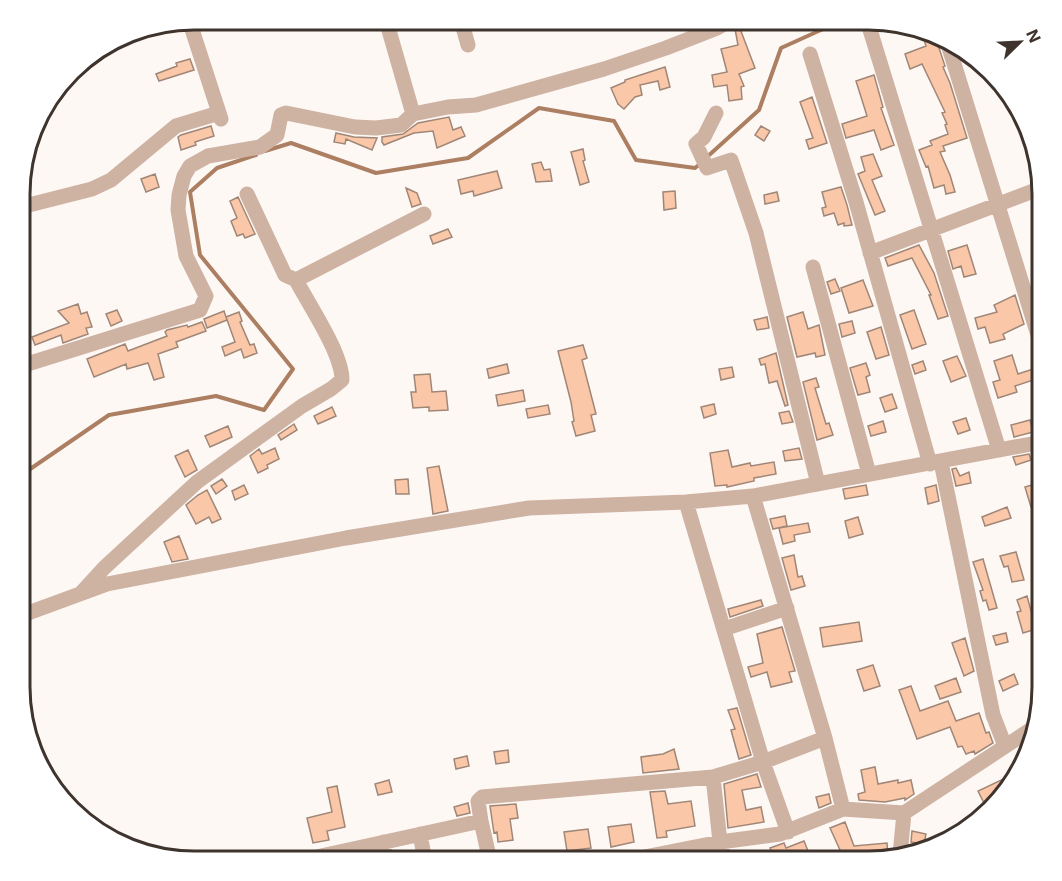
<svg xmlns="http://www.w3.org/2000/svg" width="1062" height="881" font-family="Inter,sans-serif">
<style>
.lines{fill:none;stroke-linecap:round;stroke-linejoin:round}
.stream{stroke:#ac7f62;stroke-width:4}
.building{fill:#fac8a9;stroke:#a08676;stroke-width:1.5}
.minor{stroke:#ceb2a2;stroke-width:15}
.rim{fill:none;stroke:#3f342d;stroke-width:3}
</style>
<rect width="100%" height="100%" fill="#fef8f5"/>
<g class="lines">
<path class="stream" d="M265,151L291,143L376,173L468,158L539,108L614,121L636,160L695,168L700,164
M707,157L759,110L781,48L843,20
M20,476L109,415L216,396L264,410L293,369L200,255L190,192L217,168L256,155"/>
</g>
<path class="building" d="M739,26L755,68L739,74L744,86L741,87L742,99L729,101L727,85L714,87L712,75L727,72L721,49L738,45L735,29Z
M921,30L934,33L945,66L943,67L950,83L967,138L943,146L945,151L940,152L950,175L955,192L946,194L944,185L934,188L928,166L926,167L919,150L932,145L930,141L948,134L945,125L947,124L942,113L945,112L922,64L910,69L905,54L926,46Z
M190,59L194,70L159,81L156,74L177,66L176,63Z
M665,67L670,87L660,90L658,81L640,85L642,95L635,97L624,109L618,104L611,88L625,82V80Z
M874,75L883,107L881,108L894,145L881,150L874,130L846,138L842,124L867,116L856,81Z
M812,97L827,143L809,149L806,140L813,138L800,102Z
M449,117L453,130L461,127L465,136L437,148L433,131L414,133L384,145L382,142V137L403,134L418,123Z
M211,126L214,136L195,142L196,145L181,150L178,137L181,135Z
M761,126L770,131L764,141L755,135Z
M336,133L354,137L377,138L372,150L346,139L345,144L334,142Z
M583,149L585,160L583,161L589,182L580,185L571,152Z
M873,154L882,176L872,180L885,211L875,215L858,174L865,171L861,157Z
M541,162L544,170L550,169L552,181L536,182L532,164Z
M497,171L502,188L474,196L473,191L461,194L458,180Z
M155,174L159,187L146,192L141,179Z
M841,187L847,205L852,225L844,226V223L838,225L834,213L824,216L822,208L826,207L822,192Z
M406,188L417,193L421,204L412,207Z
M675,191L676,208L664,210L663,192Z
M777,192L779,201L765,204L764,195Z
M238,197L255,234L245,238L243,234L237,236L231,221L237,218L230,201Z
M448,229L452,237L433,244L430,236Z
M919,245L934,273L948,316L938,319L929,295H931L912,258L888,266L885,258Z
M967,245L976,274L964,277L961,266L953,269L948,251Z
M835,279L840,291L831,294L827,282Z
M863,280L873,306L849,313L841,288Z
M1015,295L1024,324L1003,334L1005,339L990,343L985,327L978,329L975,318L997,312L994,305Z
M78,304L81,314L87,312L92,327L86,328L88,334L63,343L61,335L35,345L32,337L69,323L58,311Z
M117,310L122,321L111,326L106,314Z
M914,310L926,344L912,349L900,315Z
M224,311L227,320L207,328L204,319Z
M239,312L242,321L240,322L250,345L254,344L257,353L244,358L241,349L225,356L222,347L235,342L226,317Z
M803,312L808,329L819,325L825,355L816,357L815,353L797,357L787,317Z
M767,317L769,328L757,330L754,320Z
M852,321L855,333L842,337L839,324Z
M202,322L206,331L176,342L178,347L158,354L164,377L154,380L148,363L127,369L126,364L94,377L87,359L125,344L128,351L167,336L165,332L167,330L187,325L188,327Z
M881,327L889,355L876,359L867,332Z
M583,345L587,358L582,360L596,414L591,415L595,431L576,436L572,422L574,421L571,402L558,351Z
M776,353L788,405L785,406L777,381L769,383L765,364L761,365L759,359Z
M1012,355L1018,374L1042,366V377L1015,386L1017,392L998,398L993,382L1000,380L994,361Z
M957,356L966,376L951,382L943,361Z
M923,361L926,370L915,374L912,365Z
M866,363L870,375L866,377L870,392L858,395L850,368Z
M507,364L509,373L489,378L487,369Z
M732,367L734,377L721,380L719,369Z
M430,374L432,392L446,391L448,410L429,411V407L413,408L411,392H416L414,375Z
M816,378L819,387L815,388L826,424L829,423L833,435L817,440L803,382Z
M523,390L525,401L498,406L496,395Z
M892,394L897,408L885,412L880,398Z
M714,404L716,414L704,418L701,407Z
M548,405L550,414L528,418L526,409Z
M332,407L336,416L318,424L314,416Z
M789,411L793,422L782,424L779,413Z
M966,418L970,430L958,434L953,422Z
M1030,420L1033,432L1014,437L1011,425Z
M883,421L886,432L871,436L868,426Z
M294,424L297,430L281,440L278,435Z
M228,426L232,437L210,447L205,436Z
M275,448L279,459L267,465L268,468L258,473L250,456L259,449L262,454Z
M799,448L802,459L785,461L783,451Z
M188,450L197,470L185,477L175,456Z
M728,450L732,467L750,463L751,466L774,462L776,474L754,478V481L727,487V485L715,486L710,453Z
M1029,454L1031,460L1016,465L1013,457Z
M439,466L448,511L433,514L427,468Z
M956,468L960,476L969,472L971,483L956,486L952,469Z
M222,479L227,486L216,494L211,486Z
M408,479L409,494H396L395,480Z
M1042,482V504L1031,507L1025,487Z
M244,485L248,494L235,500L232,491Z
M866,485L868,495L845,499L843,489Z
M936,485L939,501L928,504L925,488Z
M207,490L221,519L212,523L209,517L196,524L186,505L198,495Z
M1007,507L1011,518L985,526L982,517Z
M785,516L787,526L773,529L770,519Z
M858,517L863,534L849,538L845,521Z
M808,523L810,532L794,535L795,541L783,544L779,528Z
M179,536L188,559L172,562L164,542Z
M1016,552L1024,580L1012,582L1008,566L1004,567L1000,556Z
M794,555L798,577L802,576L805,586L791,590L782,558Z
M983,559L997,608L989,610L986,600L983,601L980,591L983,590L973,562Z
M1027,596L1036,629L1023,633L1017,612L1021,611L1017,600Z
M761,600L763,606L730,617L728,609Z
M859,622L862,641L823,647L820,628Z
M782,627L795,671L789,672L792,682L771,687L767,672L751,677L748,667L763,663L757,634Z
M1006,633L1008,642L996,645L993,636Z
M965,638L974,671L964,676L952,643Z
M873,665L880,686L864,691L857,670Z
M1014,674L1018,684L1003,691L999,681Z
M956,678L961,692L940,699L935,686Z
M911,686L920,711L948,701L956,721L979,713L986,733L989,732L993,743L975,754L974,751L966,754L962,746L958,747L950,727L917,739L899,690Z
M737,708L751,755L739,759L731,730L735,729L728,710Z
M674,749L679,769L643,773L641,757L663,754Z
M508,750L509,762L496,764L494,752Z
M467,756L469,766L456,769L454,759Z
M875,767L878,784L898,780V783L911,780L914,794L905,800V798L885,802L859,800L858,794L865,792L861,770Z
M1016,773L993,808L988,811L978,791Z
M757,774L761,787L742,790L746,810L761,807L764,822L728,828L724,784Z
M389,780L392,792L378,795L375,784Z
M337,786L345,827L327,831L329,840L313,843L307,818L332,812L327,788Z
M665,791L668,804L691,801L695,826L666,831L667,837L657,838L650,792Z
M829,794L831,803L819,808L816,797Z
M468,803L470,813L457,816L454,807Z
M516,804L518,818L510,819L513,840L498,842L497,832L494,833L490,806Z
M845,822L854,846L887,843L888,857L869,861L867,852L845,861L830,828Z
M631,824L634,842L611,847L608,827Z
M588,829L591,848L567,851L564,832Z
M912,831L926,834L924,844L911,842Z
M804,841L812,861H794L793,859L786,861H775L770,848L784,843L786,848Z
M448,851L450,861H435L434,854Z"/>
<g class="lines">
<path class="minor" d="M189,20L221,119
M386,20L413,114
M461,20L468,45
M867,20L999,450
M947,41L1042,348
M810,54L856,202L930,464
M716,113L704,137L696,144L707,168L731,160L756,233L818,484
M247,194L285,275L296,280
M21,207L92,189L111,180L176,126L219,113
M870,253L1041,188
M813,267L869,474
M21,366L200,310L206,296L186,256L178,210L179,195L184,176L190,166L208,156L260,147L277,135L281,115L286,113L355,127L376,128L401,125L413,114L448,107L476,105L604,69L666,48L717,28L731,20
M941,462L993,715L1005,746
M753,496L825,738L843,809L904,813
M686,502L763,762L788,832
M82,592L104,568L197,482L302,406L331,389L342,380C342,353 309,305 296,280L424,214
M20,616L107,584L346,538L529,508L686,502L753,496L1042,442
M724,629L787,608
M713,777L720,842L725,861
M481,821L490,861
M420,834L425,861
M383,842L387,861
M900,855L904,813L1036,726
M298,861L481,821L478,801L482,797L713,777L763,762L825,738
M624,861L720,842L780,834L843,809"/>
</g>
<path d="M0 0H1062V881H0ZM194 30H868A164 164 0 0 1 1032 194V687A164 164 0 0 1 868 851H194A164 164 0 0 1 30 687V194A164 164 0 0 1 194 30Z" fill="#fff" fill-rule="evenodd"/>
<path class="rim" d="M194 30H868A164 164 0 0 1 1032 194V687A164 164 0 0 1 868 851H194A164 164 0 0 1 30 687V194A164 164 0 0 1 194 30Z"/>
<g transform="translate(1020 42) rotate(66)" stroke="#ffffff" stroke-width="4.5" paint-order="stroke">
<path d="M0-4.5L10 22L0 15L-10 22Z" fill="#3f342d"/>
<text y="-9" font-size="16" font-weight="bold" text-anchor="middle" fill="#3f342d">N</text>
</g>
</svg>
